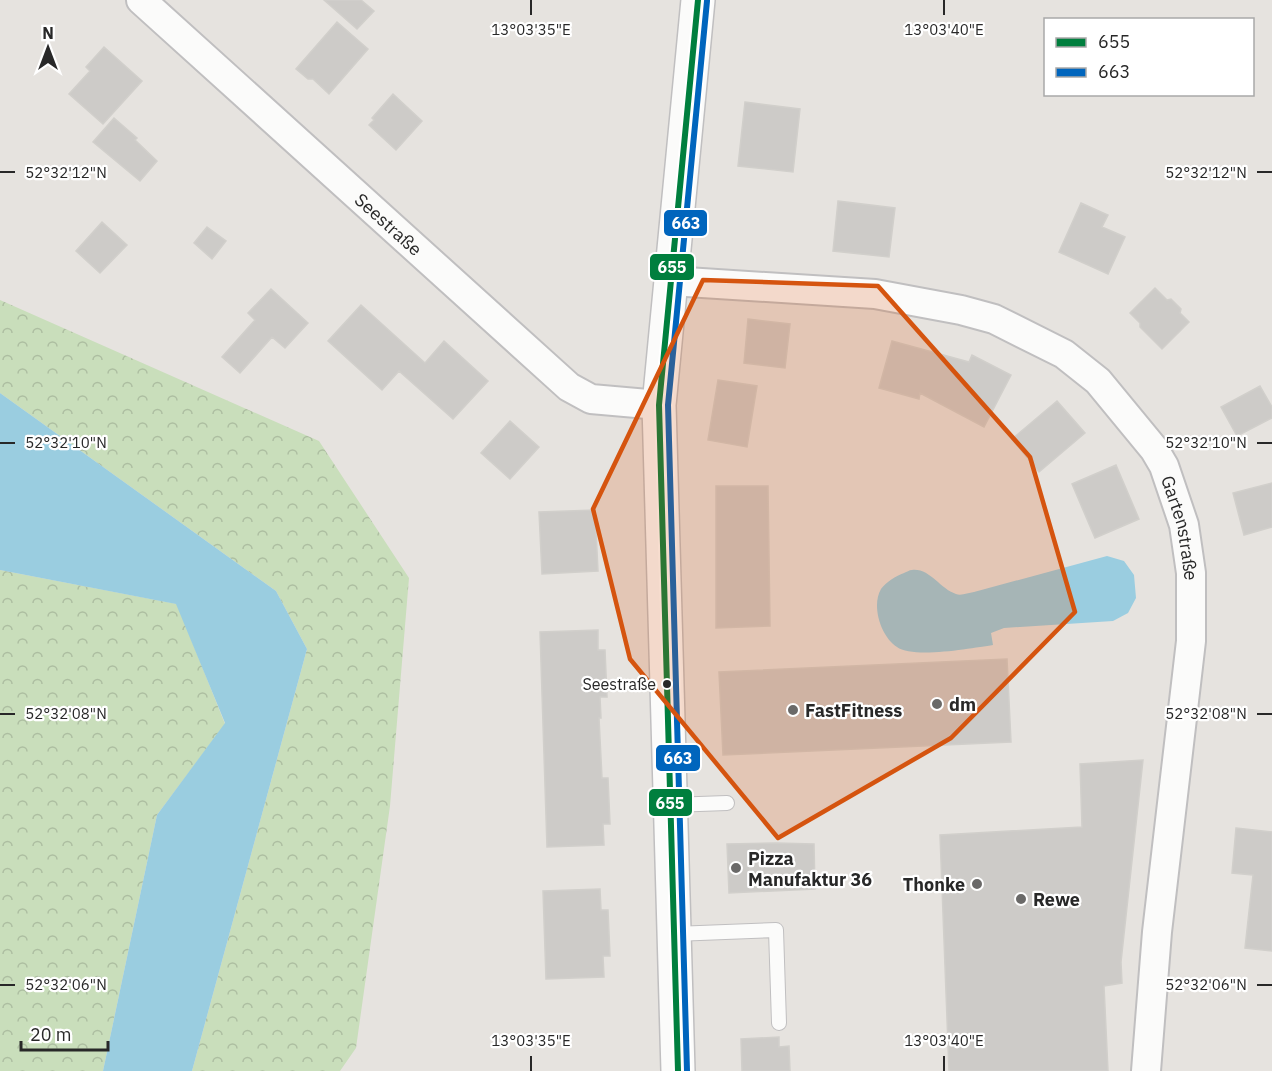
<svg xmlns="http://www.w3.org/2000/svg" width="1272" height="1071" font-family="'IBM Plex Sans',sans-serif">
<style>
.forest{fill:url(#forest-crowns)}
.water{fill:#9acde0}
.building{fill:#cdcbc8;stroke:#d1cfcb;stroke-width:1.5}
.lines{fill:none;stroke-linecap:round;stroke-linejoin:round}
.service-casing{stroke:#c0bfc0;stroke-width:16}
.minor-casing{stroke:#c0bfc0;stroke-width:32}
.tertiary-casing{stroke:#c0bfc0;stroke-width:36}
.service{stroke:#fbfbfa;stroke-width:14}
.minor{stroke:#fbfbfa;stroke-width:28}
.tertiary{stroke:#fbfbfa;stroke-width:33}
.bus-1-casing{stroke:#fff;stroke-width:10}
.bus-2-casing{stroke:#fff;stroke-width:10}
.bus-1{stroke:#007f3e;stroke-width:6}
.bus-2{stroke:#0065bd;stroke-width:6}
.marked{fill:#d5540f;fill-opacity:0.2;stroke:#d5540f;stroke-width:4.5;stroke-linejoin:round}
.ticks{fill:none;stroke:#282828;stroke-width:2}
.bus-dot{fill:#282828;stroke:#fff;stroke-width:2}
.poi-dot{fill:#6a6968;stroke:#fff;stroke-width:2}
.labels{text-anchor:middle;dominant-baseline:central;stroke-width:4.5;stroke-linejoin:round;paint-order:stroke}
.bus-label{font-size:16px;fill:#282828;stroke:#fff;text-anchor:end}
.street-label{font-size:18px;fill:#282828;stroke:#fff}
.poi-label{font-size:18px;font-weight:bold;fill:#282828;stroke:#fff;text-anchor:start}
.ticks-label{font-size:15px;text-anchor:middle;fill:#282828;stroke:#fff;stroke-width:4.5;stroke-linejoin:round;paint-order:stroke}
.line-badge{stroke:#fff;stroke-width:2}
.badge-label{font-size:16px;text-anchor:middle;font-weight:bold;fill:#fff}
</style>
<defs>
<pattern id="forest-crowns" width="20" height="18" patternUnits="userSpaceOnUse" patternTransform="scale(1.5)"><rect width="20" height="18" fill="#c9debb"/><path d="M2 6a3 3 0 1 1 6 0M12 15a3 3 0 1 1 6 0" fill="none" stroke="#adbea1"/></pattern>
</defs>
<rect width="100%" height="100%" fill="#e6e3df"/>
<path class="forest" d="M0,300L319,441L409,578L390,806L356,1048L340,1071H192L307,649L276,591L0,393Z
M0,570L177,604L225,724L157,815L103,1071H0Z"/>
<path class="water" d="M0,393L276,591L307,649L192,1071H103L157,815L225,723L176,604L0,570Z
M1107,556L1124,561L1134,575L1136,598L1128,613L1113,621L1004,628L991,633L993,645C973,648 913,659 897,647C881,637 871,606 881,589C886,582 896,576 904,573C907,572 909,570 912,570C930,568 940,589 956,594C961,596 968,593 974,592Z"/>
<path class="building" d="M324,0H361L374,11L357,29Z
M337,22L368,49L329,94L313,79H308L296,69Z
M104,47L142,81L103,124L69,94L90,71L86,67Z
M393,94L422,121L396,150L369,125L374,120L372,118Z
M745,102L800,109L793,172L738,166Z
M114,118L137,138L135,140L157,161L140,181L93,142Z
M838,201L895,208L889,257L833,251Z
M1081,203L1108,215L1102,227L1125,237L1108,274L1059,252Z
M102,222L127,245L100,273L76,251Z
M207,227L226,241L212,259L194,243Z
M1155,288L1167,300L1171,299L1181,309L1180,313L1189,322L1162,349L1140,327V323L1130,313Z
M271,289L308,323L285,348L272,337L240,373L222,357L255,320L248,313Z
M361,305L425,363L444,341L488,381L453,419L399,371L382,390L328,341Z
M748,319L790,324L785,368L744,363Z
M892,341L969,362L972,355L1011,375L984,427L920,393L919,399L879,388Z
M718,380L757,386L747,447L708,440Z
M1260,386L1272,407V418L1237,436L1221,407Z
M1057,401L1085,433L1039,472L1012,439Z
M510,421L539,447L510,479L481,453Z
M1116,465L1139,519L1095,538L1072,484Z
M1272,483V527L1244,535L1233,493Z
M716,486H768L770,626L716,628Z
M595,510L598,571L542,574L539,512Z
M598,630V650H605L607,697H600L601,718H599L602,778H608L610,824H603L604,845L547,847L540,632Z
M1007,659L1011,742L723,755L719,672Z
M1143,760L1121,962L1122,983L1104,986L1108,1071H949L940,835L1082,827L1080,764Z
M1236,828L1272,832V951L1245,948L1253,875L1232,873Z
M776,843L814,844L815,889L729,893L727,844Z
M600,889L601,910H608L610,956H603L604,977L546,979L543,891Z
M779,1037V1047L789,1046L790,1071H742L741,1039Z"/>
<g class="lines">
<defs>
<path id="service" d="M671,805L727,803
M674,934L776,930L779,1023"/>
<g id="minor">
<path id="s1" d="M141,0L569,387L591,399L659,405"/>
<path id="s2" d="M671,281L875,294L961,310L994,319L1064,354L1098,381L1154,449L1164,466L1184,525L1191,573V641L1157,932L1146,1071"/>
</g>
<path id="tertiary" d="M678,1071L659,405L698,0"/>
</defs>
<use href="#service" class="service-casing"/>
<use href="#minor" class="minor-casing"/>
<use href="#tertiary" class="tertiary-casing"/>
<use href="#service" class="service"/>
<use href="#minor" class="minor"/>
<use href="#tertiary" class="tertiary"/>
<defs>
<path id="bus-1" d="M678,1071L659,405L698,0"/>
<path id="bus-2" d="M687,1071L668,405L707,1"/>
</defs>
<use href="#bus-1" class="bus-1-casing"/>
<use href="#bus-2" class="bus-2-casing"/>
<use href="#bus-1" class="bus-1"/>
<use href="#bus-2" class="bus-2"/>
</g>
<path class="marked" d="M703,280L878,286L1030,457L1075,612L951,738L778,838L630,659L593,509Z"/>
<path class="ticks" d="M531,0V15M944,0V15M0,172H15M1257,172H1272M0,443H15M1257,443H1272M0,714H15M1257,714H1272M0,985H15M1257,985H1272M531,1056V1071M944,1056V1071"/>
<circle class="bus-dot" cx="667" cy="684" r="5"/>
<g class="poi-dot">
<circle cx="937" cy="704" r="6"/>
<circle cx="793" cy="710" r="6"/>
<circle cx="736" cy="868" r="6"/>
<circle cx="977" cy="884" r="6"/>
<circle cx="1021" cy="899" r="6"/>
</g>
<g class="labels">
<g class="bus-label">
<text x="656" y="684">Seestraße</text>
</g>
<g class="street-label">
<text stroke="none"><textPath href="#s1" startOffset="334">Seestraße</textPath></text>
<text stroke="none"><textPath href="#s2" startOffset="620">Gartenstraße</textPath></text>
</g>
<g class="poi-label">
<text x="949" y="704">dm</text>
<text x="805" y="710">FastFitness</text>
<text x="748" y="858">Pizza<tspan x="748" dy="21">Manufaktur 36</tspan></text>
<text x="965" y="884" text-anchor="end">Thonke</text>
<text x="1033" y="899">Rewe</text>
</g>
</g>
<g class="ticks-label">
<text x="531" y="35">13°03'35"E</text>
<text x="944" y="35">13°03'40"E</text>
<text x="66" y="178">52°32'12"N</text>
<text x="1206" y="178">52°32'12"N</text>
<text x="66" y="448">52°32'10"N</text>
<text x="1206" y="448">52°32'10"N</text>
<text x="66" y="719">52°32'08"N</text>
<text x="1206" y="719">52°32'08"N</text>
<text x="66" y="990">52°32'06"N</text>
<text x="1206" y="990">52°32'06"N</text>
<text x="531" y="1046">13°03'35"E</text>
<text x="944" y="1046">13°03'40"E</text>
</g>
<g class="line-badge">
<rect x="663" y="209" width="45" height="28" rx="6" fill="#0065bd"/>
<rect x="649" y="253" width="46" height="28" rx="6" fill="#007f3e"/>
<rect x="655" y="744" width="46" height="28" rx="6" fill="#0065bd"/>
<rect x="648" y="788" width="45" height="29" rx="6" fill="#007f3e"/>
</g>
<g class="badge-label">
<text x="686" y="229">663</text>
<text x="672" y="273">655</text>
<text x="678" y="764">663</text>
<text x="670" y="809">655</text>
</g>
<rect x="1044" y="18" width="210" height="78" fill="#ffffff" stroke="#a9a9a9" stroke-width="1.5"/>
<rect x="1056" y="38" width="30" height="9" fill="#007f3e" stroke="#a9a9a9" stroke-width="1.5"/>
<text x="1098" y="48" font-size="18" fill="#282828">655</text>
<rect x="1056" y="68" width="30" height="9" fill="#0065bd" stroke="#a9a9a9" stroke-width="1.5"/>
<text x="1098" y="78" font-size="18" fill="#282828">663</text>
<g transform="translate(48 48)" stroke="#ffffff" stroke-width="4.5" paint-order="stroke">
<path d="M0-4.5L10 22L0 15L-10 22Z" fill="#282828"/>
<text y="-9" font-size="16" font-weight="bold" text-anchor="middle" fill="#282828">N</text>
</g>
<path d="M21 1041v9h87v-9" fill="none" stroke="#282828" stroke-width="3"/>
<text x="30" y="1041" font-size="18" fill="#282828" stroke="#ffffff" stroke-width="4.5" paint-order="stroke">20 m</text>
</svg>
